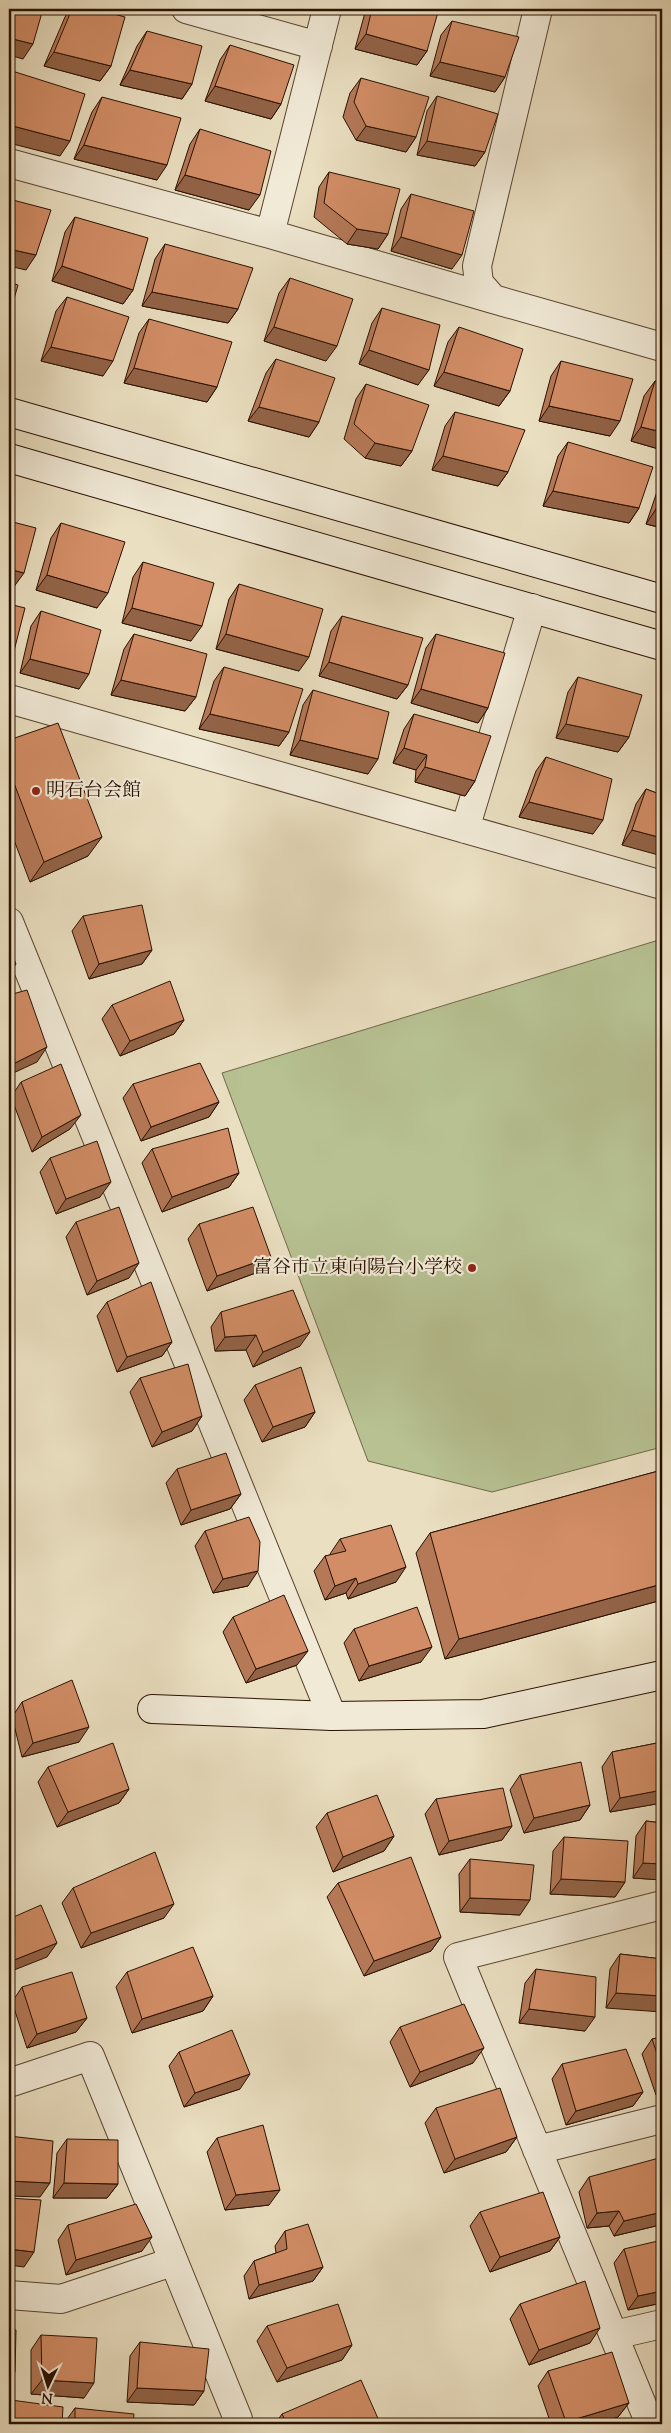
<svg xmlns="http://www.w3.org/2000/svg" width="671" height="2433" font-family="'Sorts Mill Goudy','Noto Serif JP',serif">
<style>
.green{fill:#b7c192;stroke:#706849}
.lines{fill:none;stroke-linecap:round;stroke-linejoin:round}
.street-casing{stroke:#594430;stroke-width:30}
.secondary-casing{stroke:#291000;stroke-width:30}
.street{stroke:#f1ead7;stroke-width:28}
.secondary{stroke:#f1ead7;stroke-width:28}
.wall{fill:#b57958;stroke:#291000}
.shaded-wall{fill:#936347;stroke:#291000}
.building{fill:#d28d66;stroke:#291000}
.poi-dot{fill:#8f2418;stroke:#f1ead7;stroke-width:2}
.labels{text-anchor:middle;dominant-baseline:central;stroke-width:4.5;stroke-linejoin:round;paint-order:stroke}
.poi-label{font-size:19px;fill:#291000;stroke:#f1ead7;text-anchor:start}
</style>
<rect width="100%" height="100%" fill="#eadfc1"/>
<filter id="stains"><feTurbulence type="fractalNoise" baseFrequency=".004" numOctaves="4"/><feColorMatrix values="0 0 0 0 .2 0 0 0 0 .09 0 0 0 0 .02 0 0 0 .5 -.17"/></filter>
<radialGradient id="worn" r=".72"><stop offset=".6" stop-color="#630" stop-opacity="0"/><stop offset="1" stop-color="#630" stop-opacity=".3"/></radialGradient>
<path class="green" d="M662,939V1447L492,1492L368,1461L222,1073Z"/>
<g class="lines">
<defs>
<path id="street" d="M186,9L318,46
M538,9L477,266L479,283L493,299L662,347
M9,163L270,234L493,299
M270,234L327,9
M9,699L662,885
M465,829L532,608
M9,922L332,1716
M9,2083L90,2056L238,2419V2424
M537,2150L662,2119
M9,2295L61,2299L172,2262
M614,2335L662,2324
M650,2424L458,1957L662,1905"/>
<path id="secondary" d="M9,412L662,599
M9,458L662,646
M152,1709L332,1716L483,1714L662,1675"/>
</defs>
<use href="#street" class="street-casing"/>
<use href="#secondary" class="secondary-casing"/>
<use href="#street" class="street"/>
<use href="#secondary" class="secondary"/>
</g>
<path class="wall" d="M70,9H96L111,66L100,81L44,66L65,17Z
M366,9H425L427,51L417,65L355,49Z
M452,21L505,77L495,92L430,76L441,35Z
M147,31L192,84L182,99L120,85L137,46Z
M230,45L281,104L271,119L205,101L220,60Z
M361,78L416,137L406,152L356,140L343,117L350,93Z
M437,96L485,152L475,166L417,155L427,111Z
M102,97L157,180L74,159L92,112Z
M200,129L249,210L175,190L190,144Z
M329,172L388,234L378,249L347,244L314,217L319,187Z
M411,194L452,269L391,251L401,209Z
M75,217L133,290L123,304L52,281L65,232Z
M165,244L238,309L228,323L142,306L155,259Z
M290,278L326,361L264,341L279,293Z
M67,297L103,376L41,361L56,311Z
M382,308L418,385L359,364L372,323Z
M149,319L217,387L207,402L124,383L139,333Z
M459,327L510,391L499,406L434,386L448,342Z
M276,359L319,422L309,437L248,421L266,373Z
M561,361L610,436L539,421L551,376Z
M655,381L662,384V450L631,441L644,396Z
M366,384L412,451L401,466L365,458L344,439L356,399Z
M455,412L508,472L498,486L432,470L445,426Z
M568,442L639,508L629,523L543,506L558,456Z
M662,478V528L646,524L661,480Z
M61,523L97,608L36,590L51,538Z
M143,562L191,641L122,623L133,577Z
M239,584L299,671L216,649L229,599Z
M41,611L79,689L20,673L31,626Z
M342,616L408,685L397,699L319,676L331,631Z
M134,634L196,697L185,711L111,695L124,649Z
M436,634L488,708L478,723L411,703L426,648Z
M224,667L289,732L279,746L199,729L214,681Z
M578,677L629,737L618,752L556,738L568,692Z
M313,690L368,774L290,755L303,705Z
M414,714L475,781L465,796L415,782L416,770L393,763L404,729Z
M9,740L88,856L30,882L9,827Z
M546,757L593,834L519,817L536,771Z
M646,789L662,795L622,845L636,804Z
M83,916L152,950L142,964L89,979L72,931Z
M112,1005L184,1020L174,1034L120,1056L102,1019Z
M21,1082L70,1129L32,1152L11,1097Z
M133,1084L219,1102L209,1117L141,1141L123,1098Z
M152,1149L239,1173L229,1187L162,1212L142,1163Z
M50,1158L100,1197L56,1214L40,1172Z
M76,1222L129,1278L87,1295L66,1237Z
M199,1224L271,1257L261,1271L207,1291L188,1239Z
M107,1302L172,1342L162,1356L117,1372L97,1316Z
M221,1312L300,1346L253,1367L246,1350L215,1351L211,1327Z
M140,1378L202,1416L192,1431L152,1447L130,1392Z
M255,1385L315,1412L305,1427L262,1442L244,1400Z
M177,1469L241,1494L230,1509L181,1525L166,1483Z
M662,1470V1600L445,1659L416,1553L430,1533Z
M205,1531L248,1586L213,1593L195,1546Z
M340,1539L396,1582L348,1599L346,1593L325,1600L314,1571L325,1556L331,1555L330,1554Z
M233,1617L297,1665L246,1683L223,1632Z
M354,1629L421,1662L359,1681L344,1643Z
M22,1702L79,1742L22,1757L12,1717Z
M662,1742V1803L610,1812L602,1767L612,1752Z
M48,1767L129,1789L119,1803L57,1827L38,1782Z
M520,1775L590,1805L580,1820L524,1833L510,1790Z
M436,1799L512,1826L502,1840L439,1855L425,1814Z
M327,1813L394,1836L384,1851L333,1872L316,1827Z
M646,1821L662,1823V1880L633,1878L636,1836Z
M564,1837L625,1882L615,1897L550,1894L553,1851Z
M470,1859L520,1915L460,1912L459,1874Z
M338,1883L441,1937L431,1951L364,1976L327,1897Z
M73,1888L164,1918L81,1948L62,1903Z
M620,1954L662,1959L606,2008L610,1969Z
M536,1969L585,2031L519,2023L525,1983Z
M127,1972L213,1996L203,2011L132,2033L116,1987Z
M22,1987L87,2018L76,2032L27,2048L12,2002Z
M400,2027L473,2063L410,2087L390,2042Z
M662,2037V2093L656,2095L642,2054L652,2039Z
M179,2052L240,2089L184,2107L169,2066Z
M562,2064L643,2092L633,2106L566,2125L552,2079Z
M436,2108L517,2137L506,2152L444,2173L425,2123Z
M217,2138L269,2205L225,2210L207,2152Z
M67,2139L118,2184L107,2198H53L57,2153Z
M589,2177L660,2225L614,2236L609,2226L587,2228L579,2192Z
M480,2212L560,2237L550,2251L490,2272L470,2226Z
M68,2225L142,2251L66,2275L58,2240Z
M285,2231L323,2267L313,2281L249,2299L244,2276L254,2261L276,2253L275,2246Z
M624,2249L662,2303L628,2310L614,2263Z
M520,2304L590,2343L529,2365L510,2319Z
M267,2326L352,2345L342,2360L277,2382L257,2341Z
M41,2335L84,2398L31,2394V2350Z
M140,2342L204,2391L194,2405L127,2402L130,2356Z
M548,2371L629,2403L618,2417L596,2424H551L538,2386Z
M11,2400L9,2424V2403Z
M75,2408L133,2424H65V2422Z
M282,2414L379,2424H275Z"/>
<path class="shaded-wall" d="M366,34L427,51L417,65L355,49Z
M9,38L33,44L23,59L9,55Z
M54,52L111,66L100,81L44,66Z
M440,62L505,77L495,92L430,76Z
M130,70L192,84L182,99L120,85Z
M215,86L281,104L271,119L205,101Z
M9,125L70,141L60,156L9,143Z
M366,126L416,137L406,152L356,140Z
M427,141L485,152L475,166L417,155Z
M84,145L167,165L157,180L74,159Z
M185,175L260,195L249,210L175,190Z
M357,229L388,234L378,249L347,244Z
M401,237L462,255L452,269L391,251Z
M9,249L36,255L26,270L9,266Z
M62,266L133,290L123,304L52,281Z
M152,292L238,309L228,323L142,306Z
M274,327L337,346L326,361L264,341Z
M51,347L113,361L103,376L41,361Z
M369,350L429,370L418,385L359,364Z
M134,368L217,387L207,402L124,383Z
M444,372L510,391L499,406L434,386Z
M549,406L620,421L610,436L539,421Z
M259,407L319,422L309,437L248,421Z
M641,427L662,432V450L631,441Z
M375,443L412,451L401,466L365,458Z
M443,456L508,472L498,486L432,470Z
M553,491L639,508L629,523L543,506Z
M656,509L662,511V528L646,524Z
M9,569L24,573L13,588L9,587Z
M47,575L108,593L97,608L36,590Z
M132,608L202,626L191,641L122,623Z
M226,634L309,657L299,671L216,649Z
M9,650L14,651L9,659Z
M30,659L89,674L79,689L20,673Z
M329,662L408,685L397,699L319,676Z
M121,680L196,697L185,711L111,695Z
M421,689L488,708L478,723L411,703Z
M210,714L289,732L279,746L199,729Z
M566,724L629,737L618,752L556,738Z
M300,740L378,759L368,774L290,755Z
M404,748L427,755L416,770L393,763Z
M425,767L475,781L465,796L415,782Z
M529,802L603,820L593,834L519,817Z
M632,830L662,838V856L622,845Z
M102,837L88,856L30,882L44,862Z
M152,950L142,964L89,979L99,964Z
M16,964L9,974V967Z
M184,1020L174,1034L120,1056L130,1041Z
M47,1047L37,1062L9,1075V1066Z
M219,1102L209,1117L141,1141L151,1127Z
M81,1115L70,1129L32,1152L42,1137Z
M239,1173L229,1187L162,1212L172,1197Z
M111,1182L100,1197L56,1214L66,1199Z
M271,1257L261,1271L207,1291L217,1276Z
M139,1263L129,1278L87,1295L97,1281Z
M310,1332L300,1346L253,1367L263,1352Z
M256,1335L246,1350L215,1351L225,1337Z
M172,1342L162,1356L117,1372L127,1357Z
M315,1412L305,1427L262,1442L273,1427Z
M202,1416L192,1431L152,1447L162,1432Z
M241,1494L230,1509L181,1525L191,1510Z
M406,1567L396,1582L348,1599L358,1584Z
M258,1571L248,1586L213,1593L223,1579Z
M356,1578L346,1593L325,1600L335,1586Z
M662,1584V1600L445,1659L459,1639Z
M432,1647L421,1662L359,1681L369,1666Z
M308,1651L297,1665L246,1683L256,1669Z
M89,1727L79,1742L22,1757L33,1743Z
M129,1789L119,1803L57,1827L68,1812Z
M662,1790V1803L610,1812L620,1798Z
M590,1805L580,1820L524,1833L534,1818Z
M512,1826L502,1840L439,1855L449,1841Z
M394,1836L384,1851L333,1872L343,1857Z
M643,1863L662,1864V1880L633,1878Z
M561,1879L625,1882L615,1897L550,1894Z
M470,1898L530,1900L520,1915L460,1912Z
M174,1904L164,1918L81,1948L91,1933Z
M441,1937L431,1951L364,1976L374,1961Z
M57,1943L47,1957L9,1972V1962Z
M616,1993L662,1996V2012L606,2008Z
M213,1996L203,2011L132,2033L142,2019Z
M529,2009L595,2017L585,2031L519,2023Z
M87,2018L76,2032L27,2048L37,2034Z
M484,2048L473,2063L410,2087L420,2072Z
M250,2074L240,2089L184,2107L195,2093Z
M662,2086V2093L656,2095Z
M643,2092L633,2106L566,2125L576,2111Z
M517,2137L506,2152L444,2173L455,2159Z
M9,2181L50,2183L40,2197L9,2196Z
M64,2183L118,2184L107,2198H53Z
M280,2190L269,2205L225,2210L236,2195Z
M619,2211L609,2226L587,2228L597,2213Z
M662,2212V2222L660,2225L614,2236L624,2221Z
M152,2237L142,2251L66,2275L76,2260Z
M560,2237L550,2251L490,2272L500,2257Z
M9,2249L34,2252L24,2267L9,2265Z
M323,2267L313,2281L249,2299L259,2285Z
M662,2291V2303L628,2310L638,2296Z
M600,2328L590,2343L529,2365L539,2350Z
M352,2345L342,2360L277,2382L287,2368Z
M9,2372H15L9,2381Z
M42,2380L94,2383L84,2398L31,2394Z
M137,2388L204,2391L194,2405L127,2402Z
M629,2403L618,2417L596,2424H564L566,2422Z"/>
<path class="building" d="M9,9H43L33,44L9,38Z
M72,9H96L125,17L111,66L54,52Z
M372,9H425L438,12L427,51L366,34Z
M452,21L519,37L505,77L440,62Z
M147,31L202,46L192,84L130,70Z
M230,45L294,65L281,104L215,86Z
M9,70L85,94L70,141L9,125Z
M361,78L429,97L416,137L366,126L354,102Z
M437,96L498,114L485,152L427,141Z
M102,97L181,118L167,165L84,145Z
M200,129L271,151L260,195L185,175Z
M329,172L400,189L388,234L357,229L324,203Z
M411,194L474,211L462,255L401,237Z
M9,199L51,210L36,255L9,249Z
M75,217L148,238L133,290L62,266Z
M165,244L253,268L238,309L152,292Z
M290,278L353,299L337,346L274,327Z
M9,282L18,285L9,316Z
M67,297L129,317L113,361L51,347Z
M382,308L440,325L429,370L369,350Z
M149,319L232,342L217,387L134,368Z
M459,327L523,349L510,391L444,372Z
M276,359L335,378L319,422L259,407Z
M561,361L633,379L620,421L549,406Z
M655,381L662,384V432L641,427Z
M366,384L429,405L412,451L375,443L354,424Z
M455,412L525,430L508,472L443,456Z
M568,442L653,467L639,508L553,491Z
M662,491V511L656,509Z
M9,521L36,528L24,573L9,569Z
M61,523L125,542L108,593L47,575Z
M143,562L214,583L202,626L132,608Z
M239,584L323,609L309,657L226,634Z
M9,604L25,608L14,651L9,650Z
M41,611L101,630L89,674L30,659Z
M342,616L423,638L408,685L329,662Z
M134,634L207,654L196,697L121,680Z
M436,634L505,653L488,708L421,689Z
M224,667L303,689L289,732L210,714Z
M578,677L642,695L629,737L566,724Z
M313,690L389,712L378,759L300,740Z
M414,714L491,736L475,781L425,767L427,755L404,748Z
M58,723L102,837L44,862L9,770V740Z
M546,757L612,779L603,820L529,802Z
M646,789L662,795V838L632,830Z
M142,905L152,950L99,964L83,916Z
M9,946L16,964L9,967Z
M170,981L184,1020L130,1041L112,1005Z
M27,990L47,1047L9,1066V995Z
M200,1063L219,1102L151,1127L133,1084Z
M61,1064L81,1115L42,1137L21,1082Z
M228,1128L239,1173L172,1197L152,1149Z
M97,1141L111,1182L66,1199L50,1158Z
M119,1207L139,1263L97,1281L76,1222Z
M253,1207L271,1257L217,1276L199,1224Z
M151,1282L172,1342L127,1357L107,1302Z
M293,1290L310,1332L263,1352L256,1335L225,1337L221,1312Z
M188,1364L202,1416L162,1432L140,1378Z
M301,1367L315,1412L273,1427L255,1385Z
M226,1453L241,1494L191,1510L177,1469Z
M662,1470V1584L459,1639L430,1533Z
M249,1517L260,1542L258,1571L223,1579L205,1531Z
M391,1525L406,1567L358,1584L356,1578L335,1586L325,1556L346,1551L340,1539Z
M284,1595L308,1651L256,1669L233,1617Z
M417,1607L432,1647L369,1666L354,1629Z
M72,1680L89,1727L33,1743L22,1702Z
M662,1742V1790L620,1798L612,1752Z
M113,1743L129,1789L68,1812L48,1767Z
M581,1762L590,1805L534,1818L520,1775Z
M503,1788L512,1826L449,1841L436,1799Z
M377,1795L394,1836L343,1857L327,1813Z
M646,1821L662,1823V1864L643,1863Z
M564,1837L628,1841L625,1882L561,1879Z
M155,1852L174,1904L91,1933L73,1888Z
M411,1857L441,1937L374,1961L338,1883Z
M470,1859L534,1865L530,1900L470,1898Z
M41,1905L57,1943L9,1962V1919Z
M193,1947L213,1996L142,2019L127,1972Z
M620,1954L662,1959V1996L616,1993Z
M536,1969L596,1977L595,2017L529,2009Z
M72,1972L87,2018L37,2034L22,1987Z
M464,2004L484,2048L420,2072L400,2027Z
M232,2030L250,2074L195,2093L179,2052Z
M662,2037V2068L652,2039Z
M626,2049L643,2092L576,2111L562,2064Z
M500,2088L517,2137L455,2159L436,2108Z
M263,2125L280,2190L236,2195L217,2138Z
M9,2136L53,2141L50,2183L9,2181Z
M67,2139L118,2140V2184L64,2183Z
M659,2158L662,2171V2212L624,2221L619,2211L597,2213L589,2177Z
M543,2192L560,2237L500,2257L480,2212Z
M9,2198L41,2200L34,2252L9,2249Z
M136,2204L152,2237L76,2260L68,2225Z
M308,2224L323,2267L259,2285L254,2261L287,2249L285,2231Z
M662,2240V2291L638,2296L624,2249Z
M585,2281L600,2328L539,2350L520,2304Z
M338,2304L352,2345L287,2368L267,2326Z
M9,2330H16L15,2372H9Z
M41,2335L97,2338L94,2383L42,2380Z
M140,2342L209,2349L204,2391L137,2388Z
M612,2352L629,2403L566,2422L548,2371Z
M361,2380L380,2423L376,2424H287L282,2414Z
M11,2400L63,2407L62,2424H9Z
M75,2408L134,2414L133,2424H75Z
M161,2421L186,2424H160Z"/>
<g class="poi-dot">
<circle cx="36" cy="791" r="5"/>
<circle cx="472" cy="1268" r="5"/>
</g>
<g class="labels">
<g class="poi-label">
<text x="46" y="791">明石台会館</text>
<text x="462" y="1268" text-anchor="end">富谷市立東向陽台小学校</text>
</g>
</g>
<rect width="671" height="2433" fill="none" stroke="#eadfc1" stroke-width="30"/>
<rect x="10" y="10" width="651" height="2413" fill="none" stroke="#291000" stroke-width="2.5"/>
<rect x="15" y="15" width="641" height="2403" fill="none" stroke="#291000"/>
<g transform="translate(48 2386) rotate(184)" stroke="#f1ead7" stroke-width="4" paint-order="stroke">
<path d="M0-4L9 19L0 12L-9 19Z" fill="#291000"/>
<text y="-8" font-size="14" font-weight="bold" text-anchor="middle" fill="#291000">N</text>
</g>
<rect width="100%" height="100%" filter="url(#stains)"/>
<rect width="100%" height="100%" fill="url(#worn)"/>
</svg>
